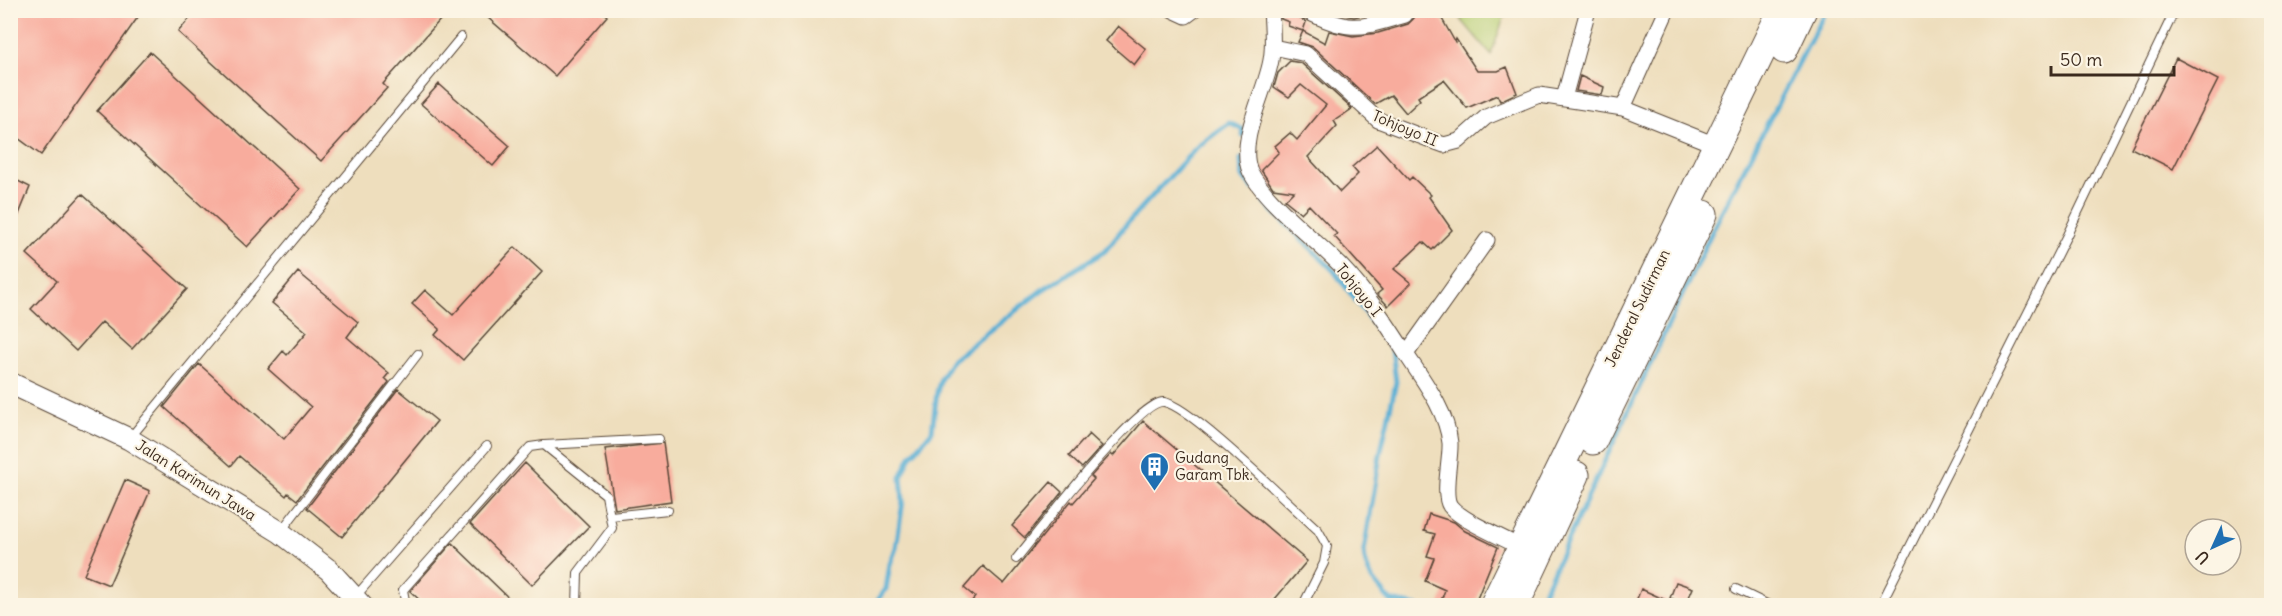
<svg xmlns="http://www.w3.org/2000/svg" width="2282" height="616" font-family="Delius,sans-serif">
<style>
.green{fill:#b6ce73;stroke:#787c48;stroke-width:1.5}
.lines{fill:none;stroke-linecap:round;stroke-linejoin:round}
.stream{stroke:#57aed4;stroke-width:5}
.building{fill:#f8ac9d}
.lane-casing{stroke:#564536;stroke-width:10}
.street-casing{stroke:#564536;stroke-width:17}
.secondary-casing{stroke:#564536;stroke-width:23}
.highway-casing{stroke:#564536;stroke-width:29}
.lane{stroke:#fff;stroke-width:8}
.street{stroke:#fff;stroke-width:15}
.secondary{stroke:#fff;stroke-width:21}
.highway{stroke:#fff;stroke-width:27}
.labels{text-anchor:middle;dominant-baseline:central;stroke-width:4.5;stroke-linejoin:round;paint-order:stroke}
.street-label{font-size:15px;fill:#3b2a1e;stroke:#fcf5e5}
.poi-label{font-size:15px;fill:#3b2a1e;stroke:#fcf5e5;text-anchor:start}
</style>
<rect width="100%" height="100%" fill="#fcf5e5"/>
<filter id="ink" filterUnits="userSpaceOnUse"><feTurbulence type="fractalNoise" baseFrequency=".0167" numOctaves="2"/><feDisplacementMap in="SourceGraphic" scale="12" xChannelSelector="R" yChannelSelector="G"/><feConvolveMatrix kernelMatrix="1 2 1 2 8 2 1 2 1" color-interpolation-filters="sRGB"/></filter>
<filter id="wash" filterUnits="userSpaceOnUse"><feTurbulence type="fractalNoise" baseFrequency=".008" numOctaves="4" result="noise"/><feDisplacementMap in="SourceGraphic" scale="24" xChannelSelector="R" yChannelSelector="G"/><feGaussianBlur stdDeviation="1.35" result="paint"/><feColorMatrix in="noise" values="0 0 0 0 0 0 0 0 0 0 0 0 0 0 0 0 0 1.4 0 .05"/><feComposite in="paint" operator="in"/></filter>
<g filter="url(#wash)">
<rect width="100%" height="100%" fill="#eedebd"/>
<path class="green" d="M1454,11H1514L1504,17L1491,55Z"/>
<g class="lines">
<path class="stream" d="M1241,159L1242,176L1252,188
M1264,202L1334,271L1392,349L1396,382L1380,455L1364,551C1365,574 1376,584 1391,601L1417,606
M874,606L886,589L890,564L896,548L903,501L901,477L911,456L932,431L937,392L941,378L951,361L1042,290L1105,251L1124,227L1197,147L1229,123L1244,130L1243,135
M1537,606L1715,225L1826,10"/>
</g>
<g id="blocks">
<path class="building" d="M10,10H143L41,155L10,132Z
M197,10H449L383,84L387,88L321,161L178,32Z
M479,10H601L607,16L555,76Z
M1281,10H1294L1296,16L1306,22L1303,31L1288,26L1289,22L1281,19Z
M1337,10H1381L1354,17L1336,13Z
M1416,10H1437L1455,42L1456,39L1477,71H1498L1507,67L1517,93L1500,101L1497,95L1467,108L1444,80L1418,97L1420,100L1406,113L1391,95L1375,104L1313,47L1298,42L1303,31L1325,43L1329,31L1353,36L1378,33L1408,24L1414,18Z
M1118,26L1146,49L1134,65L1106,41Z
M150,52L300,189L247,247L97,111Z
M2176,58L2218,80L2173,169L2131,148Z
M1290,61L1301,63L1352,109L1334,121L1337,126L1308,157L1340,192L1358,174L1352,167L1377,145L1409,180L1412,177L1431,195L1429,197L1452,230L1432,250L1423,242L1394,269L1411,283L1388,306L1377,294L1382,290L1334,236L1337,234L1309,205L1301,213L1285,200L1294,191L1273,188L1261,170L1279,152L1275,146L1290,133L1297,140L1326,105L1301,85L1289,97L1274,87L1278,73Z
M1580,76L1604,87L1602,95L1576,91Z
M439,84L510,146L493,166L421,104Z
M10,177L30,187L11,234H10Z
M82,194L187,289L132,349L102,322L76,351L31,309L57,281L27,254Z
M515,247L542,272L463,360L435,335L440,329L412,304L425,290L453,315Z
M298,272L358,322L347,337L389,373L385,378L389,382L297,500L288,493L286,496L239,456L231,466L164,407L199,364L284,439L311,407L268,369L283,351L287,355L307,332L272,303Z
M398,389L437,421L342,537L307,508Z
M1143,421L1307,561L1269,606H968L975,597L964,588L983,566L1004,584L1071,501L1073,503L1094,479L1091,476L1093,474L1111,454L1113,456Z
M1089,434L1102,446L1082,468L1069,456Z
M663,443L671,501L615,509L605,449Z
M525,463L589,526L532,585L470,524Z
M125,480L150,491L109,585L84,575Z
M1051,482L1062,492L1025,538L1012,526Z
M1429,514L1454,522L1465,531L1498,547L1474,606H1439L1445,590L1425,581L1434,558L1427,556L1435,534L1424,531Z
M452,543L517,606H426L410,591Z
M1676,582L1693,588L1686,604L1670,598Z
M1641,589L1679,606H1634Z"/>
</g>
</g>
<g filter="url(#ink)">
<use href="#blocks" fill-opacity="0" stroke="#564536" stroke-width="1.5"/>
<g class="lines">
<defs>
<path id="lane" d="M130,438L461,37
M544,445L659,439
M611,516L668,510
M281,531L418,354
M1016,559C1036,535 1140,398 1164,402C1191,406 1292,507 1318,530L1327,546L1324,563L1304,603
M1736,589L1771,606
M356,596L487,446
M406,606L403,590L530,447L544,445L606,495L612,528L578,573L577,606
M1880,606L2067,235L2175,10"/>
<path id="street" d="M1173,10L1186,16L1194,10
M1271,10C1272,27 1274,44 1271,60C1266,91 1237,141 1250,171C1264,201 1316,240 1341,266C1366,292 1387,324 1406,354C1423,380 1447,411 1450,443C1451,459 1442,494 1450,506C1462,521 1502,537 1520,547
M1304,10C1351,33 1357,29 1405,15
M1273,47L1306,54L1378,120L1444,145L1459,141L1486,117L1539,95L1623,108L1718,146
M1564,98L1588,10
M1623,108L1667,10
M1406,354L1487,240"/>
<path id="secondary" d="M10,383L129,439L280,532L329,570L362,606"/>
<path id="highway" d="M1784,50L1803,10
M1593,441L1704,214
M1493,606L1782,10
M1515,606L1576,475"/>
</defs>
<use href="#lane" class="lane-casing"/>
<use href="#street" class="street-casing"/>
<use href="#secondary" class="secondary-casing"/>
<use href="#highway" class="highway-casing"/>
<use href="#lane" class="lane"/>
<use href="#street" class="street"/>
<use href="#secondary" class="secondary"/>
<use href="#highway" class="highway"/>
</g>
</g>
<defs>
<symbol id="building-pin" viewBox="-11 -11 22 30"><path d="M0 17L-7.5 6A9.5 9.5 0 1 1 7.5 6Z" fill="#1f6fb2" stroke="#fcf5e5"/><path d="M-4-6H4V6H1V3H-1V6H-4ZM-2.5-4.3h1.7v1.8h-1.7ZM.8-4.3h1.7v1.8H.8ZM-2.5-1h1.7V.8h-1.7ZM.8-1h1.7V.8H.8Z" fill="#fff"/></symbol>
</defs>
<g fill-rule="evenodd">
<use href="#building-pin" x="1138" y="450" width="33" height="45"/>
</g>
<g class="labels">
<g class="street-label">
<text transform="translate(1405 128) rotate(23)">Tohjoyo II</text>
<text transform="translate(1359 290) rotate(51)">Tohjoyo I</text>
<text transform="translate(1637 308) rotate(-64)">Jenderal Sudirman</text>
<text transform="translate(196 480) rotate(32)">Jalan Karimun Jawa</text>
</g>
<g class="poi-label">
<text x="1175" y="457">Gudang<tspan x="1175" dy="17">Garam Tbk.</tspan></text>
</g>
</g>
<rect width="2282" height="616" fill="none" stroke="#fcf5e5" stroke-width="36"/>
<g transform="translate(2213 547) rotate(225)"><circle r="28" fill="#fcf5e5" stroke="#afa495" stroke-width="1.5"/>
<path d="M0-4.5L10 22L0 15L-10 22Z" fill="#1f6fb2"/>
<text y="-9" font-size="16" font-weight="bold" text-anchor="middle" fill="#3b2a1e">U</text>
</g>
<path d="M2051 66v9h123v-9" fill="none" stroke="#3b2a1e" stroke-width="3"/>
<text x="2060" y="66" font-size="18" fill="#3b2a1e" stroke="#fcf5e5" stroke-width="4.5" paint-order="stroke">50 m</text>
</svg>
